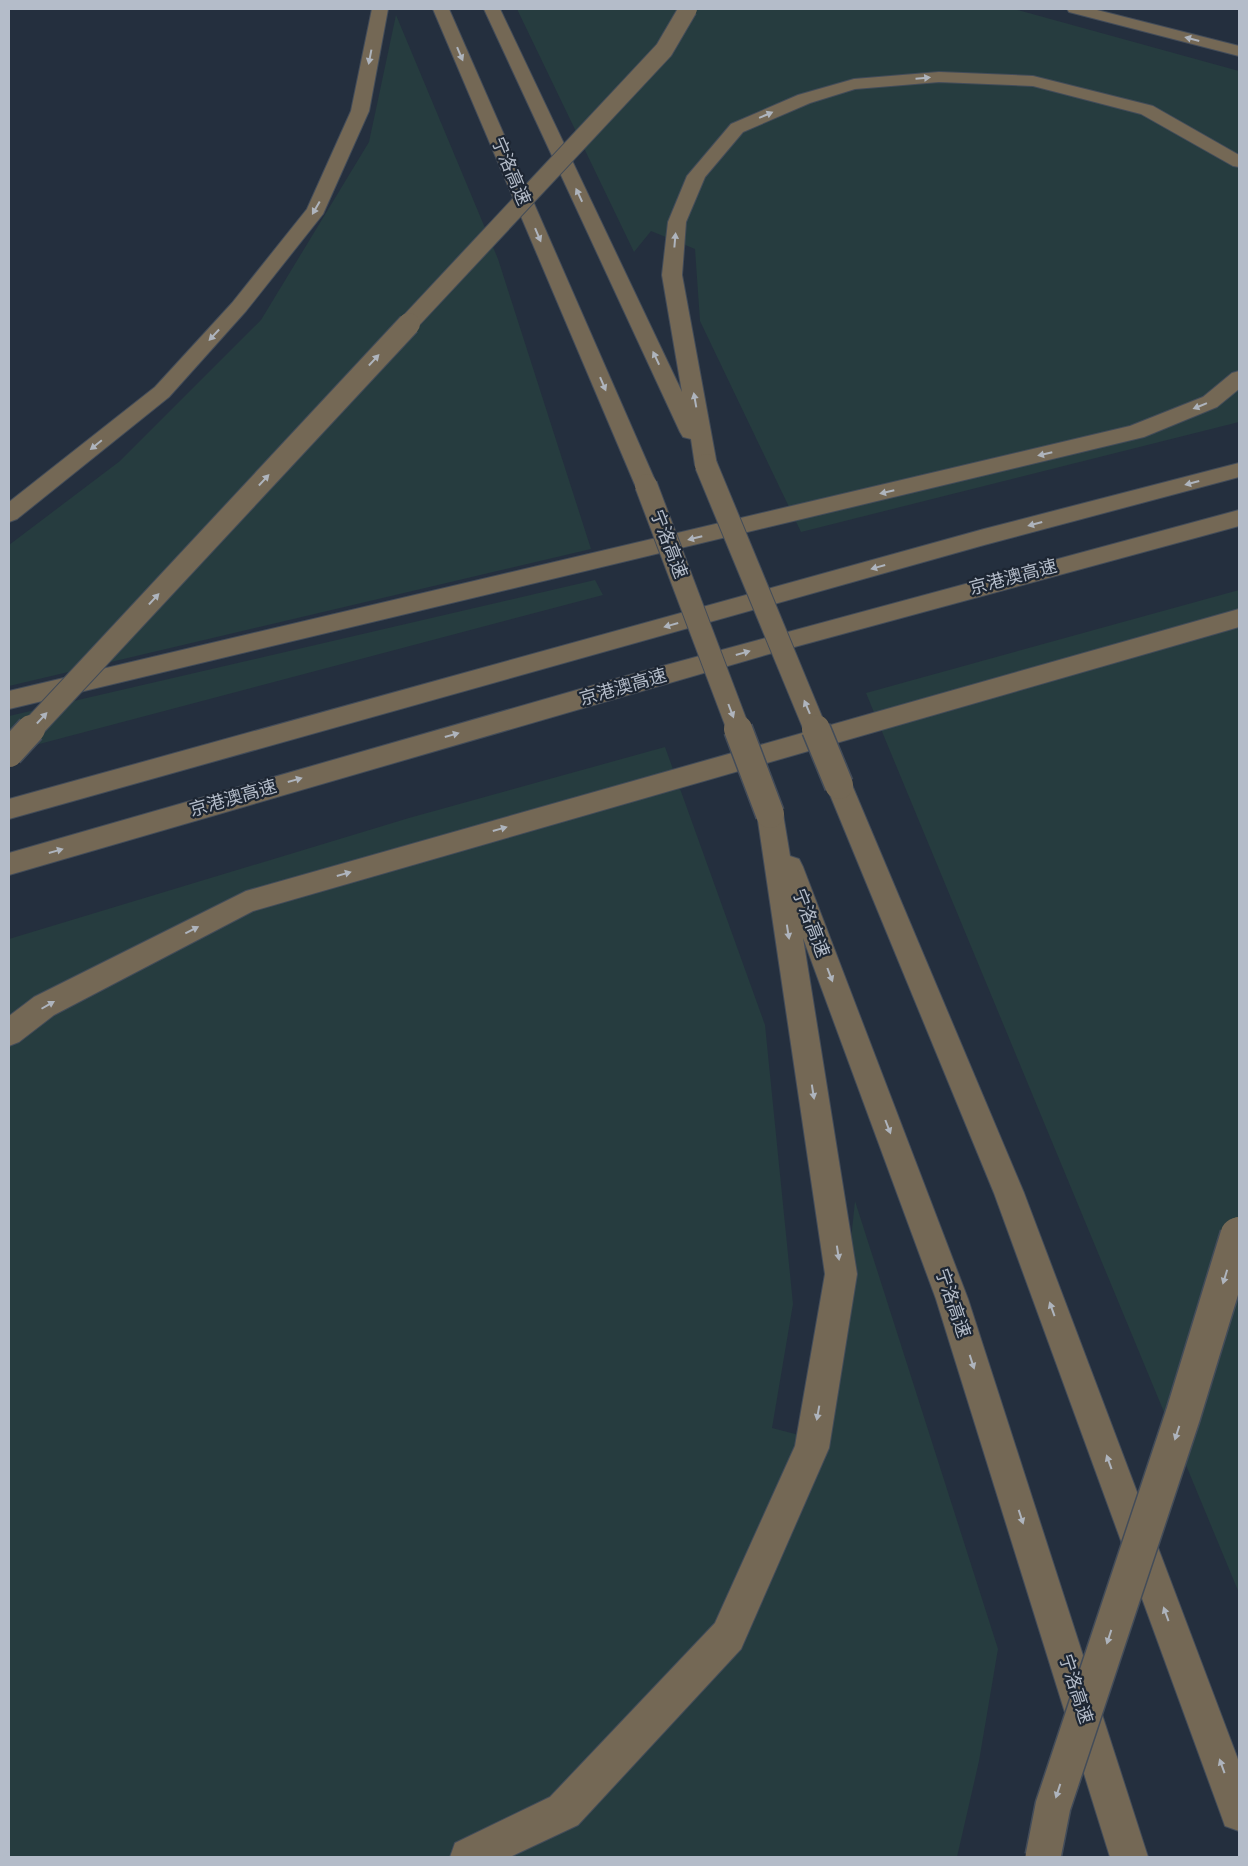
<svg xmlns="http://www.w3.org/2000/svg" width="1248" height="1866" font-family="Rubik,'Noto Sans SC',sans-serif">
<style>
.green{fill:#263c3f}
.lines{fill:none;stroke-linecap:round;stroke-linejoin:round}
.motorway-casing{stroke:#434c59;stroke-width:2}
.motorway{fill:#746855;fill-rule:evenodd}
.motorway-bridge-far3-casing{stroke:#434c59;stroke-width:20;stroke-linecap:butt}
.motorway-bridge-far2-casing{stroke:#434c59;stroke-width:24;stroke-linecap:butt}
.motorway-bridge-far1-casing{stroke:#434c59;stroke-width:31;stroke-linecap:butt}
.motorway-bridge-casing{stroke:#434c59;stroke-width:38;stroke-linecap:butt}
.motorway-bridge-far3{stroke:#746855;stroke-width:18}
.motorway-bridge-far2{stroke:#746855;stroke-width:22}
.motorway-bridge-far1{stroke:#746855;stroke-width:28}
.motorway-bridge{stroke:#746855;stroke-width:35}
.oneway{fill:#aeb4bd}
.labels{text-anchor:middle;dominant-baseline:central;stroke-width:4.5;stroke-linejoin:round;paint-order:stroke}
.street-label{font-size:18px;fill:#b4bcc9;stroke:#1d2633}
</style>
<rect width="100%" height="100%" fill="#242f3e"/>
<path class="green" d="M517,9H1014L1239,71V422L801,532L700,321L695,249L651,231L634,252Z
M396,15L498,259L591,549L9,686V545L120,461L261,320L369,142Z
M595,580L603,595L9,752V716Z
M1239,590V1593L866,693Z
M665,747L765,1025L793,1304L772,1428L830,1443L855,1201L998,1649L979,1761L957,1857H9V939L409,818Z"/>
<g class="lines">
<defs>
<path id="motorway" d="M372,9H388L369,111L323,214L246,311L169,397L17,519L9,522V502L155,387L232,303L307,209L351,111Z
M433,9H449L657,485L654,490L646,492L638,490L635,485Z
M484,9H500L682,392L662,275L668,222L687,176L731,124L798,95L854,79L939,72L1033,76L1153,106L1239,155V167L1233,166L1141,114L1033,86L939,82L855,89L810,103L743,132L705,177L686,222L682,275L717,465L714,470L706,472L698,470L695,465L691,439L683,437L680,432Z
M1067,9H1093L1239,46V56L1069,12Z
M1239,371V389L1217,407L1144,437L9,709V691L1130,426L1203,397L1232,373Z
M1239,463V477L984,545L9,819V799L984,529Z
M1239,510V526L776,652L9,875V853L622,677Z
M1239,609V627L253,911L54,1015L19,1042L9,1046V1016L34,997L246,891Z
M839,775L848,778L852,785L1024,1193L1239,1762V1831L1225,1826L1220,1812L994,1193L826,785L830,778Z
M770,804L779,807L783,814L790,856L799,859L803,867L968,1299L1148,1857H1110L936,1299L803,938L857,1274L829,1448L741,1649L578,1825L510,1857H450L455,1843L550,1797L715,1623L795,1446L825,1274L757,814L761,807Z"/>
</defs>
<use href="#motorway" class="motorway-casing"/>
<use href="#motorway" class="motorway"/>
<defs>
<path id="motorway-bridge-far3" d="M407,325L664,50L688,9"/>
<path id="motorway-bridge-far2" d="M706,465L816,731
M646,485L739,731
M30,731L409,324"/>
<path id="motorway-bridge-far1" d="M738,729L770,814
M816,729L839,785
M9,753L31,729
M1237,1236L1239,1231"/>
<path id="motorway-bridge" d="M1043,1857L1053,1806L1183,1415L1238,1235"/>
</defs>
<use href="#motorway-bridge-far3" class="motorway-bridge-far3-casing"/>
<use href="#motorway-bridge-far2" class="motorway-bridge-far2-casing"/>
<use href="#motorway-bridge-far1" class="motorway-bridge-far1-casing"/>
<use href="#motorway-bridge" class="motorway-bridge-casing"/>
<use href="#motorway-bridge-far3" class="motorway-bridge-far3"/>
<use href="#motorway-bridge-far2" class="motorway-bridge-far2"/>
<use href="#motorway-bridge-far1" class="motorway-bridge-far1"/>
<use href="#motorway-bridge" class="motorway-bridge"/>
</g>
<defs><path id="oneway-solid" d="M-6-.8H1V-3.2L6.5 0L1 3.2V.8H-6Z" transform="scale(1.25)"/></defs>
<g class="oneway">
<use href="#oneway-solid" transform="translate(1192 39) rotate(-165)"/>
<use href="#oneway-solid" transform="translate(460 54) rotate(67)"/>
<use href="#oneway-solid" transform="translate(370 57) rotate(101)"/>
<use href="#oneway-solid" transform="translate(923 78) rotate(-5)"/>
<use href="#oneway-solid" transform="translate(766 115) rotate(-23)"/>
<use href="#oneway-solid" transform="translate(579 195) rotate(-115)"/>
<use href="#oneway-solid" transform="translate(316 208) rotate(120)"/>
<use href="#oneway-solid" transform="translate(538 235) rotate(67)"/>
<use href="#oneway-solid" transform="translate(675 240) rotate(-85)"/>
<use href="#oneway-solid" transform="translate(214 335) rotate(133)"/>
<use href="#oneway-solid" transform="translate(656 358) rotate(-115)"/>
<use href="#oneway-solid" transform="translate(374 360) rotate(-47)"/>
<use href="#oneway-solid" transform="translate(603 384) rotate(67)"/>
<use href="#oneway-solid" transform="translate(695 400) rotate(-100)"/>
<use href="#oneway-solid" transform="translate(1200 406) rotate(158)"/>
<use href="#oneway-solid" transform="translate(96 445) rotate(141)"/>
<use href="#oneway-solid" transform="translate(1045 454) rotate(167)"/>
<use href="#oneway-solid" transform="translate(264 480) rotate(-47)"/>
<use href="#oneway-solid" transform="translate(1192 483) rotate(165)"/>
<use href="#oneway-solid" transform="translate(887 492) rotate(167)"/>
<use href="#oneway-solid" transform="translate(1035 524) rotate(165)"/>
<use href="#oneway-solid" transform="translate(695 538) rotate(166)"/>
<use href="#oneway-solid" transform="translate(878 567) rotate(164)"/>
<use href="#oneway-solid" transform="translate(154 599) rotate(-47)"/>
<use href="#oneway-solid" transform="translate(671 625) rotate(164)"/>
<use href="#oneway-solid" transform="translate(743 653) rotate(-16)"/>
<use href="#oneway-solid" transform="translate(807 707) rotate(-113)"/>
<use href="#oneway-solid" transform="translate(731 711) rotate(69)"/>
<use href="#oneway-solid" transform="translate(42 718) rotate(-47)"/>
<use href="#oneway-solid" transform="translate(452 735) rotate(-16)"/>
<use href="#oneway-solid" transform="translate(295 780) rotate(-16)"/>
<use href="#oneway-solid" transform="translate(500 829) rotate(-16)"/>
<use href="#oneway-solid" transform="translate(56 851) rotate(-16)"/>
<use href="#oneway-solid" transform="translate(344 874) rotate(-16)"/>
<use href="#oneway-solid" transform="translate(192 930) rotate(-27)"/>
<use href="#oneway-solid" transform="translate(788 932) rotate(81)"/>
<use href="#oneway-solid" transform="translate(830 975) rotate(69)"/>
<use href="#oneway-solid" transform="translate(48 1005) rotate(-30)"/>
<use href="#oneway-solid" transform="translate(813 1092) rotate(81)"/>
<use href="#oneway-solid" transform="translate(888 1127) rotate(69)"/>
<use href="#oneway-solid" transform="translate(838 1253) rotate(81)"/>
<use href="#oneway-solid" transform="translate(1225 1277) rotate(107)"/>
<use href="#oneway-solid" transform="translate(1052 1309) rotate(-110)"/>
<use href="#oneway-solid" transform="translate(972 1362) rotate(72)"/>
<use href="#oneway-solid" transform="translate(818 1413) rotate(100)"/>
<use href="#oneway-solid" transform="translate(1177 1433) rotate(108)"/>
<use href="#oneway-solid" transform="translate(1109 1462) rotate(-110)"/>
<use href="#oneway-solid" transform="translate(1021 1517) rotate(72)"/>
<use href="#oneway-solid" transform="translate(1166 1614) rotate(-110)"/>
<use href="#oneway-solid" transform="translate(1109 1637) rotate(108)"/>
<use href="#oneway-solid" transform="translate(1222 1766) rotate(-110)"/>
<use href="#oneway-solid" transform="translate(1058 1791) rotate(108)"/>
</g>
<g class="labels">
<g class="street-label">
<text transform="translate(511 171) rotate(67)">宁洛高速</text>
<text transform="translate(669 544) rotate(69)">宁洛高速</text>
<text transform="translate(1013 577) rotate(-15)">京港澳高速</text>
<text transform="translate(623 687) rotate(-16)">京港澳高速</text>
<text transform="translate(233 798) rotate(-16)">京港澳高速</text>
<text transform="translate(811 923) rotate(69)">宁洛高速</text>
<text transform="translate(953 1303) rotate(71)">宁洛高速</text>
<text transform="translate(1076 1689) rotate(72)">宁洛高速</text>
</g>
</g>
<rect width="1248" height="1866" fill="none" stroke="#b4bcc9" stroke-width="20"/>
</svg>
